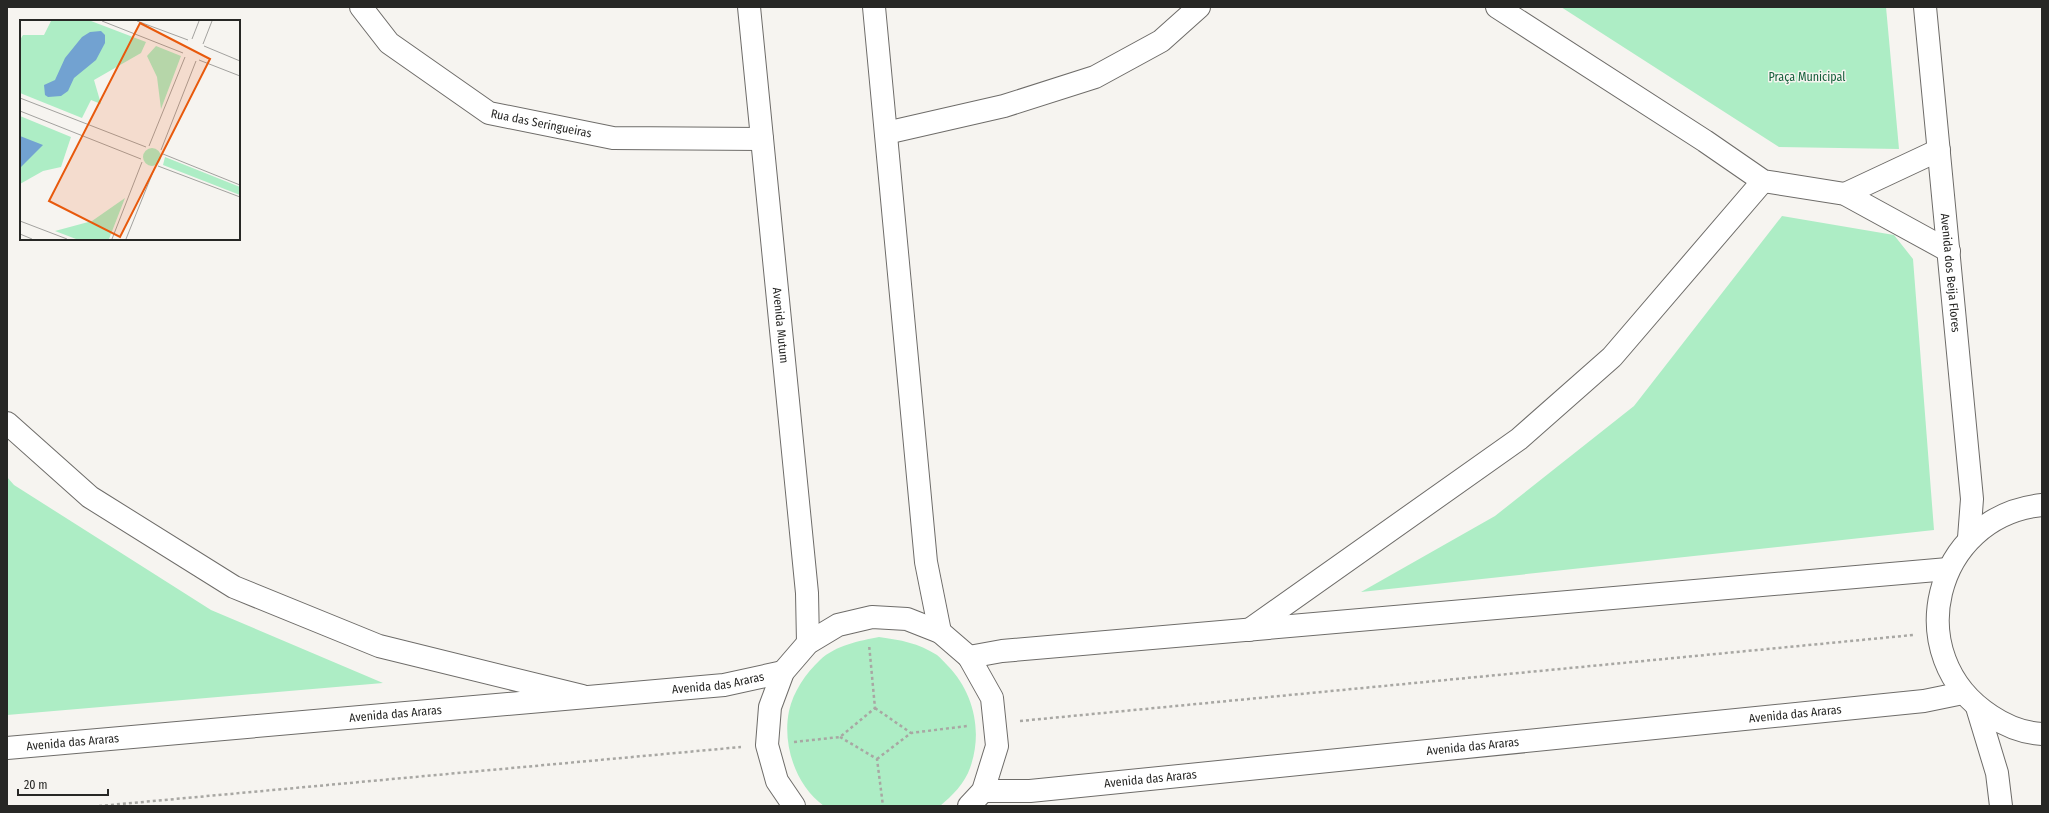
<svg xmlns="http://www.w3.org/2000/svg" width="2049" height="813" font-family="'Fira Sans Condensed',sans-serif">
<style>
.green{fill:#adedc5}
.lines{fill:none;stroke-linecap:round;stroke-linejoin:round}
.street-casing{stroke:#6e6c69;stroke-width:24}
.secondary-casing{stroke:#6e6c69;stroke-width:24}
.path{stroke:#a8a7a3;stroke-width:2.5;stroke-dasharray:3 3;stroke-linecap:butt}
.street{stroke:#fff;stroke-width:22}
.secondary{stroke:#fff;stroke-width:22}
.labels{text-anchor:middle;dominant-baseline:central;stroke-width:3;stroke-linejoin:round;paint-order:stroke}
.park-label{font-size:12px;fill:#145e3a;stroke:#f6f4f0}
.street-label{font-size:12px;fill:#272725;stroke:#f6f4f0}
.inset-road{fill:none;stroke:#a3a29f;stroke-width:1}
.view{fill:#e8590c;fill-opacity:0.15;stroke:#e8590c;stroke-width:2}
.inset-edge{fill:none;stroke:#272725;stroke-width:2}
</style>
<rect width="100%" height="100%" fill="#f6f4f0"/>
<path class="green" d="M1561,7H1886L1899,149L1779,147Z
M1782,216L1894,235L1913,259L1934,530L1361,592L1495,516L1634,406Z
M7,477L14,485L211,610L383,683L7,715Z
M879,637C901,640 918,643 937,655C941,658 944,662 948,666C974,693 983,732 970,768C965,783 952,796 940,806H824C796,786 782,745 789,711C793,692 806,673 820,660C836,645 859,641 879,637Z"/>
<g class="lines">
<defs>
<g id="street">
<path id="s1" d="M361,7L389,43L489,113L613,138L762,139"/>
<path d="M1497,7L1705,141L1763,181L1845,194L1949,251"/>
<path d="M886,133L1004,106L1095,77L1161,41L1199,7"/>
<path d="M1845,194L1939,150"/>
<path d="M7,423L90,497L234,587L379,646L582,696"/>
<path d="M1249,630L1519,439L1612,357L1763,181"/>
</g>
<g id="secondary">
<path id="s2" d="M749,7L807,593L808,643"/>
<path d="M874,7L926,562L940,632"/>
<path id="s3" d="M1925,7L1972,499L1969,538"/>
<path d="M2042,505C1933,516 1899,657 1991,716C2006,726 2024,733 2042,734"/>
<path d="M969,657L1002,651L1948,569"/>
<path d="M1977,707L1997,773L2001,806"/>
<path id="s4" d="M7,748L724,685L783,672"/>
<path id="s5" d="M983,791H1030L1924,701L1963,693"/>
<path d="M794,806L777,781L767,745L770,707L783,672L808,643L838,625L872,617L907,619L940,632L969,657L992,698L997,746L983,791L969,806"/>
</g>
</defs>
<use href="#street" class="street-casing"/>
<use href="#secondary" class="secondary-casing"/>
<path class="path" d="M875,708L911,733
M1020,721L1913,635
M840,737L877,759L883,806
M794,742L840,737L875,708L869,644
M877,759L911,733L967,726
M99,806L741,747"/>
<use href="#street" class="street"/>
<use href="#secondary" class="secondary"/>
</g>
<g class="labels">
<g class="park-label">
<text x="1807" y="77">Praça Municipal</text>
</g>
<g class="street-label">
<text stroke="none"><textPath href="#s1" startOffset="221">Rua das Seringueiras</textPath></text>
<text stroke="none"><textPath href="#s3" startOffset="267">Avenida dos Beija Flores</textPath></text>
<text stroke="none"><textPath href="#s2" startOffset="320">Avenida Mutum</textPath></text>
<text stroke="none"><textPath href="#s4" startOffset="714">Avenida das Araras</textPath></text>
<text stroke="none"><textPath href="#s4" startOffset="390">Avenida das Araras</textPath></text>
<text stroke="none"><textPath href="#s5" startOffset="816">Avenida das Araras</textPath></text>
<text stroke="none"><textPath href="#s4" startOffset="66">Avenida das Araras</textPath></text>
<text stroke="none"><textPath href="#s5" startOffset="492">Avenida das Araras</textPath></text>
<text stroke="none"><textPath href="#s5" startOffset="168">Avenida das Araras</textPath></text>
</g>
</g>
<g transform="translate(20 20)">
<rect width="220" height="220" fill="#f6f4f0"/>
<path d="M31,1H71L126,22L121,33L74,60L81,84L71,80L62,98L0,73V20L3,15H24ZM136,26L161,36L141,89L137,57L127,36ZM0,96L51,117L41,147L23,151L0,164ZM123 137a9 9 0 1 1 18 0a9 9 0 1 1-18 0ZM145,137L220,167V175L143,145ZM105,178L89,219H56L35,211L72,201Z" fill="#adedc5"/>
<path d="M81,11L85,15V23L76,40L54,58L48,71L41,76L28,77L25,75L24,65L35,60L45,38L62,17L70,12ZM0,116L23,125L0,148Z" fill="#72a2d1"/>
<path class="inset-road" d="M82,1L163,33M117,1L168,20M172,19L179,1M183,24L192,1M184,26L220,41M179,40L220,56M0,78L126,127M0,91L121,139M129,126L165,37M141,130L176,41M143,134L220,165M138,146L220,177M0,201L47,219M0,214L12,219M92,219L122,142M106,219L135,147"/>
<path class="view" d="M120,3L190,39L100,217L29,181Z"/>
<rect width="220" height="220" class="inset-edge"/>
</g>
<rect width="2049" height="813" fill="none" stroke="#272725" stroke-width="16"/>
<path d="M18 789v6h90v-6" fill="none" stroke="#272725" stroke-width="2"/>
<text x="24" y="789" font-size="12" fill="#272725" stroke="#f6f4f0" stroke-width="3" paint-order="stroke">20 m</text>
</svg>
